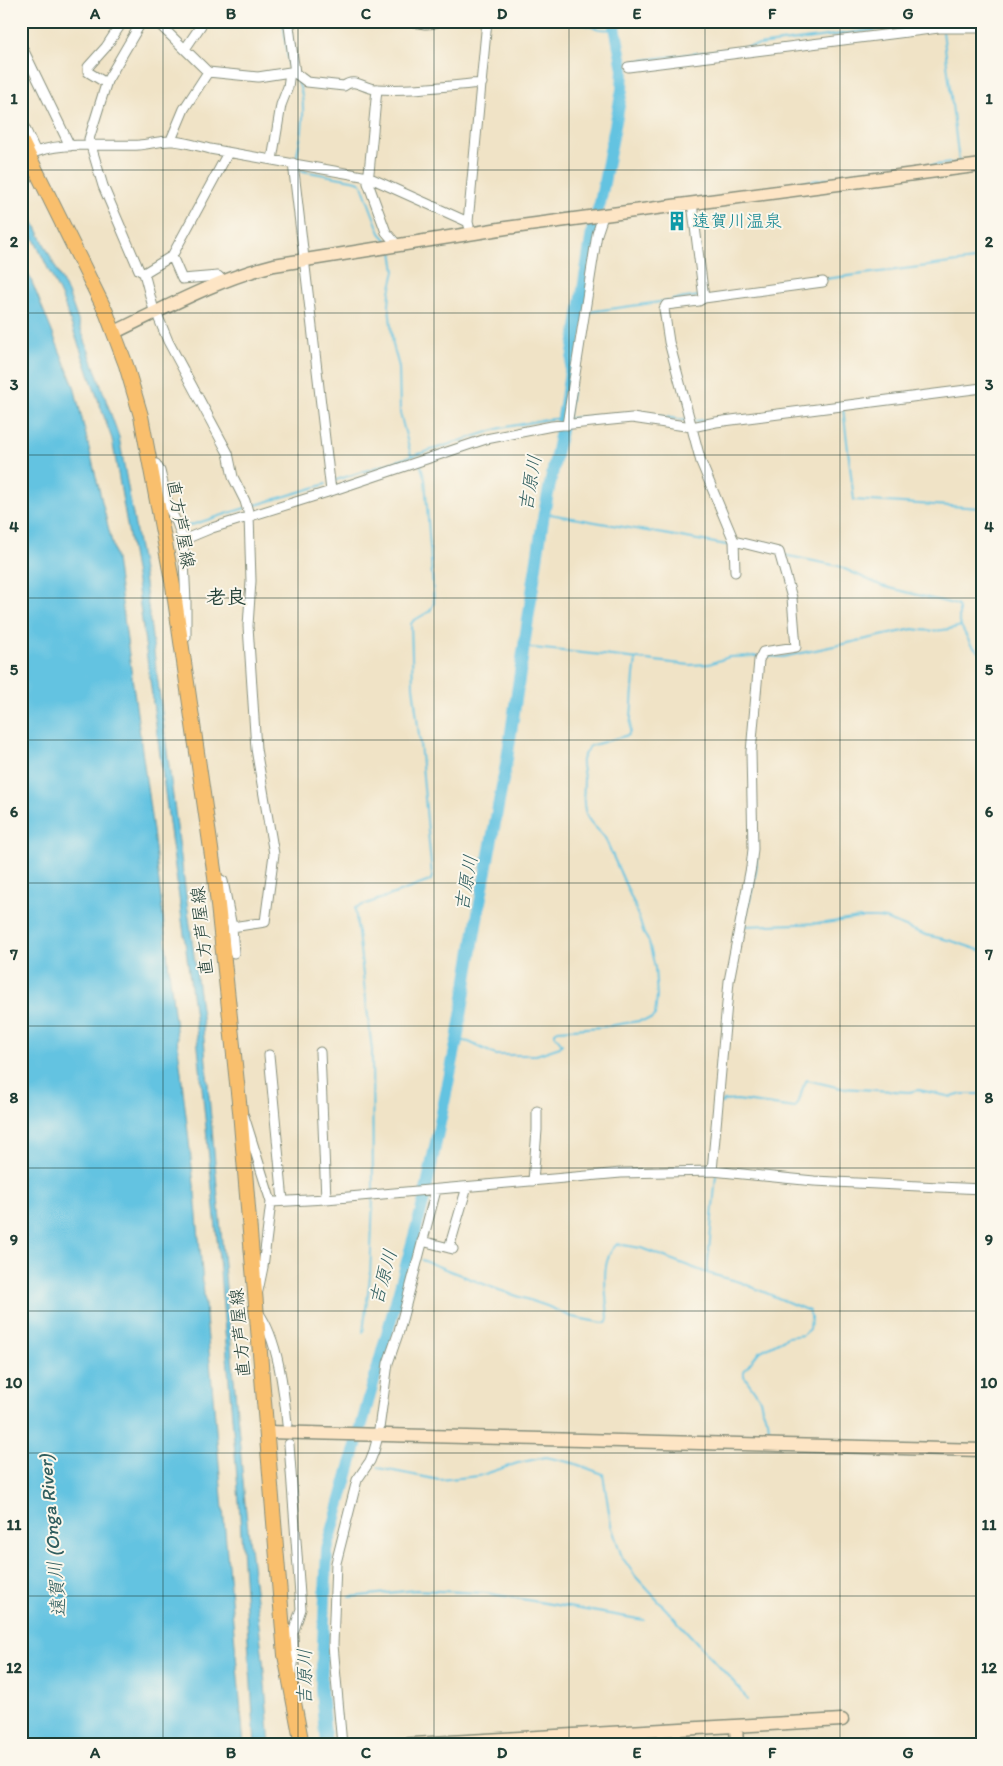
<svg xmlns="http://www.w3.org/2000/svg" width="1003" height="1766" font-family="Itim,'Klee One',sans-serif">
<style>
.water{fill:#63c3e1;stroke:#41808a}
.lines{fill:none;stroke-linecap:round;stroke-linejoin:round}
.stream{stroke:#63c3e1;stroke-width:2}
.river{stroke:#63c3e1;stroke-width:12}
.street-casing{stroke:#88907d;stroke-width:11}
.secondary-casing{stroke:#88907d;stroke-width:15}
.primary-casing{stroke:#88907d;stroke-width:16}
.street{stroke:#fff;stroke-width:9}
.secondary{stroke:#fde5c5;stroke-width:12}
.primary{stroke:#f9bf6d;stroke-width:14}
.grid{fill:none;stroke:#1f3d34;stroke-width:1;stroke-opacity:0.55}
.labels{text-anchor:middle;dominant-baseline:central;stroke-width:4;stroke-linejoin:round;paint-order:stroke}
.culture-label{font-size:18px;fill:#0d838f;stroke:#fbf7ec;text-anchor:start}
.street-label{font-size:18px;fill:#1f3d34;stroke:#fbf7ec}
.water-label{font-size:19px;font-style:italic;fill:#305e5f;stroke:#fbf7ec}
.quarter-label{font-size:20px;font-weight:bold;fill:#1f3d34;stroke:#fbf7ec}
.neatline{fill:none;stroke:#1f3d34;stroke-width:2}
.grid-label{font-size:16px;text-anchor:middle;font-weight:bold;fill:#1f3d34}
</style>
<rect width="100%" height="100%" fill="#fbf7ec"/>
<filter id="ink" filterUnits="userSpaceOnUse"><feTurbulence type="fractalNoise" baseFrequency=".02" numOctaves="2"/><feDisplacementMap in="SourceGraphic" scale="10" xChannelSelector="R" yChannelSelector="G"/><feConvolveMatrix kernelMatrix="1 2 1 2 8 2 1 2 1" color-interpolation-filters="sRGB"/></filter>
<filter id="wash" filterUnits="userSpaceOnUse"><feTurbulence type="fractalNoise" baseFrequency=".0096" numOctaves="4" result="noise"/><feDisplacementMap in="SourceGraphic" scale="20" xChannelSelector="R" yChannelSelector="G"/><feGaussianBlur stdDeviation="1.12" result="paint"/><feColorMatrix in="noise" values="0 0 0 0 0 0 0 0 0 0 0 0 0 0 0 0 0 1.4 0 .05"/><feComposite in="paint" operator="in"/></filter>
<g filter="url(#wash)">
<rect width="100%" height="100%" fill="#f0e3c6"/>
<path class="water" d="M21,196L69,295L119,437L144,576L202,1016L245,1503L263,1660L270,1745H255L239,1502L219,1259L195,1017L136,576L112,439L62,298L21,212Z
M21,255L74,386L116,559L153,831L195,1193L244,1745H21Z"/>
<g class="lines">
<path class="stream" d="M283,21L289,68
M571,21L600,29L615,30
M943,31L959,162
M621,63L942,21H982
M296,78C305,93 304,113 302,130C301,140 296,151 297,162
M298,170L357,181L361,183L380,233L388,242
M796,183L982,159
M392,251L395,271L390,292L389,306L393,345L399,367L400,413L411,455
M825,279L982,259
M672,300L699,296
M588,312L667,301
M843,408L854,500L982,508
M634,414L654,415L688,421
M571,418L627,414
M693,421L706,420
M333,481L501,428L543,420L564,418
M249,507L326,484
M544,513L732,546
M185,527L245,508
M784,555L838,566L882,586L957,605L959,608V618L961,626
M523,647L612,656L690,665L709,664L729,657L759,656
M768,656L783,657L913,629C931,632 944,631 961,626L971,645L982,654
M746,917L756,871L757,850
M744,924V926L825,923L860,918H877L885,919L926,935L952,941L982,951
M457,1040L469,1042L496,1055H536L560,1047L562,1044L555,1035V1032L558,1030L602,1027L651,1019L655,1016L657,996L655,968L649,942L644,934L635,906L605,838C599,829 589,824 586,814C582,802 584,791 584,779C584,773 581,766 582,760C583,755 587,750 590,746L628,735L630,732L634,675L636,659
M722,1103L724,1101L737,1100L795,1108C802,1101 800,1088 807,1080L841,1088L909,1092L919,1090L952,1097L962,1094H982
M373,1193L372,1050L355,908L427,882L431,880L432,876L420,743L413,686L411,624L413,621L430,611L434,603L425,479L420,463
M422,1260L499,1290L547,1306L572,1317L603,1323L607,1322L608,1318C607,1294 598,1262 617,1244L641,1248L707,1273L740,1282L809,1311L811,1317L810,1329L803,1335L788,1337L759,1352L744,1371V1376L760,1399L762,1409L768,1419L769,1429
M707,1272L716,1175
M363,1332L370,1277L373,1197
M351,1463L356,1464
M378,1468L439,1480L479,1476L518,1463L546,1457L573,1463L603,1474L611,1525L622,1557L636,1577L741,1690L747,1700
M350,1597L416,1590L486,1593L644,1620"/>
<path class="river" d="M326,1745L321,1690L327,1550L424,1200L457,1040L478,913L507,759L544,513L560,436L593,226L600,203L622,90L623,69L614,21"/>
</g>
</g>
<g filter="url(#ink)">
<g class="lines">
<defs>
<path id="street" d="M142,21L107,81L89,139L103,186L139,270L144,273L153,307
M156,21L208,72
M409,21C420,24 429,26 441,21
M21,45L70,146
M185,49L204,21
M628,67L939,28H982
M295,73L307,82L344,86C355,77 364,89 376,89C411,91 447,86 482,83
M106,83L88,72V67L106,47L123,21
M377,89L368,183L386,232L398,246
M21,120L36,152
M171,140L184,109L208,72L258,77L290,72L295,73L289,26L294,21
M29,155C57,140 107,147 139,145C150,144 162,140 173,141C186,142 198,146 210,149L368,177L468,222
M272,160L281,105L288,87L290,72
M293,163L331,491
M692,203L704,298
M469,226L468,222L487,21
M172,256L182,279L218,276L223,281
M144,273L172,256L228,153
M159,319L168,341L228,453L233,477L245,501L249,515L251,581L248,626L256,749L274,854L265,922L232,927
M567,425L597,234L603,216
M150,462L156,464L160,471L169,508L177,523L183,540
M735,572L734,541L701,462L669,342L664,309L666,305L699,301L704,298L823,282
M186,637V602L183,540L212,528L331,491L486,439L552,426L632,418L692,427L716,422L982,388
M215,877L223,881L232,927L234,953
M320,1052L326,1199
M269,1055L283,1201
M244,1116L271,1202
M712,1171L729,981L751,867L753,849L751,752L759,660L763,652L796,647L792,598L779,552L734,541
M533,1181L537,1130V1111
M422,1241L453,1249
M449,1248L467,1187
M258,1291L263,1267L271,1202L326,1199L621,1173L712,1171L814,1181L982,1189
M258,1312C278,1339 284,1391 287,1424
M289,1444L301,1609L293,1633L294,1658L292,1672
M342,1745L333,1645L336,1563L357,1480L370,1461L374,1451L378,1436L388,1363L399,1331L436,1190"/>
<path id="secondary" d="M115,332C167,307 218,279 274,265L506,228L982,165
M267,1432L982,1450
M736,1726L737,1745
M396,1745L842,1720"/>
<path id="primary" d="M21,140L106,312L126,365L141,416L173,586L215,877L240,1111L285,1655L302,1745"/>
</defs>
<use href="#street" class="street-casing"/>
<use href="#secondary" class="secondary-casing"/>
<use href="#primary" class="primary-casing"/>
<use href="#street" class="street"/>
<use href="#secondary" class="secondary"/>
<use href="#primary" class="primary"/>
</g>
</g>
<path class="grid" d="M163,21V1745M298,21V1745M434,21V1745M569,21V1745M705,21V1745M840,21V1745M21,170H982M21,313H982M21,455H982M21,598H982M21,740H982M21,883H982M21,1026H982M21,1168H982M21,1311H982M21,1453H982M21,1596H982"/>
<defs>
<symbol id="building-bare" viewBox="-9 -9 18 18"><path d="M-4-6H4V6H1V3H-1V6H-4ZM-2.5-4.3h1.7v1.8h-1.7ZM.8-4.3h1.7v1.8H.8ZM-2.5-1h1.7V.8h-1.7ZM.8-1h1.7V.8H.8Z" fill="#0f9aa8" stroke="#fbf7ec" stroke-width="2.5" paint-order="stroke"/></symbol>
</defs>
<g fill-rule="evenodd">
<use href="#building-bare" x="663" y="207" width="28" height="28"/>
</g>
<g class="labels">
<g class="culture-label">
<text x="692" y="221">遠賀川温泉</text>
</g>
<g class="street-label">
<text transform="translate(181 524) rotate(80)">直方芦屋線</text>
<text transform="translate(202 931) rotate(-96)">直方芦屋線</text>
<text transform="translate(240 1333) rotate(-95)">直方芦屋線</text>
</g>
<g class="water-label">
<text transform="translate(530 483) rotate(-80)">吉原川</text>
<text transform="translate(466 883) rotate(-80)">吉原川</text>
<text transform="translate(383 1277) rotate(-74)">吉原川</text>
<text transform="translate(52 1536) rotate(-95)">遠賀川 (Onga River)</text>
<text transform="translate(304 1677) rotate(-90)">吉原川</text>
</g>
<g class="quarter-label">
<text x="226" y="597">老良</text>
</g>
</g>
<rect width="1003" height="1766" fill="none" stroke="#fbf7ec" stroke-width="55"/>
<rect x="28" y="28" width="948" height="1710" class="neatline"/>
<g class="grid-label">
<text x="95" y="19">A</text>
<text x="231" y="19">B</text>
<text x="366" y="19">C</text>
<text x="502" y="19">D</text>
<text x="637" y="19">E</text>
<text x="772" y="19">F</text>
<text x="908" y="19">G</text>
<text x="14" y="104">1</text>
<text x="989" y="104">1</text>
<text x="14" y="247">2</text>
<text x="989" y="247">2</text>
<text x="14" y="390">3</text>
<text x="989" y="390">3</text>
<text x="14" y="532">4</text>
<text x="989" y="532">4</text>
<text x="14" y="675">5</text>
<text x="989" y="675">5</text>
<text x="14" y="817">6</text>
<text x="989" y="817">6</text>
<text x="14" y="960">7</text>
<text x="989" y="960">7</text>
<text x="14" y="1103">8</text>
<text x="989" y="1103">8</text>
<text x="14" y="1245">9</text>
<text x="989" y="1245">9</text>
<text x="14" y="1388">10</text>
<text x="989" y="1388">10</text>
<text x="14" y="1530">11</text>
<text x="989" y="1530">11</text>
<text x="14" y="1673">12</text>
<text x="989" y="1673">12</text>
<text x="95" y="1758">A</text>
<text x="231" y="1758">B</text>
<text x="366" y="1758">C</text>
<text x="502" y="1758">D</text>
<text x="637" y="1758">E</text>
<text x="772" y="1758">F</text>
<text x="908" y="1758">G</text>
</g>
</svg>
